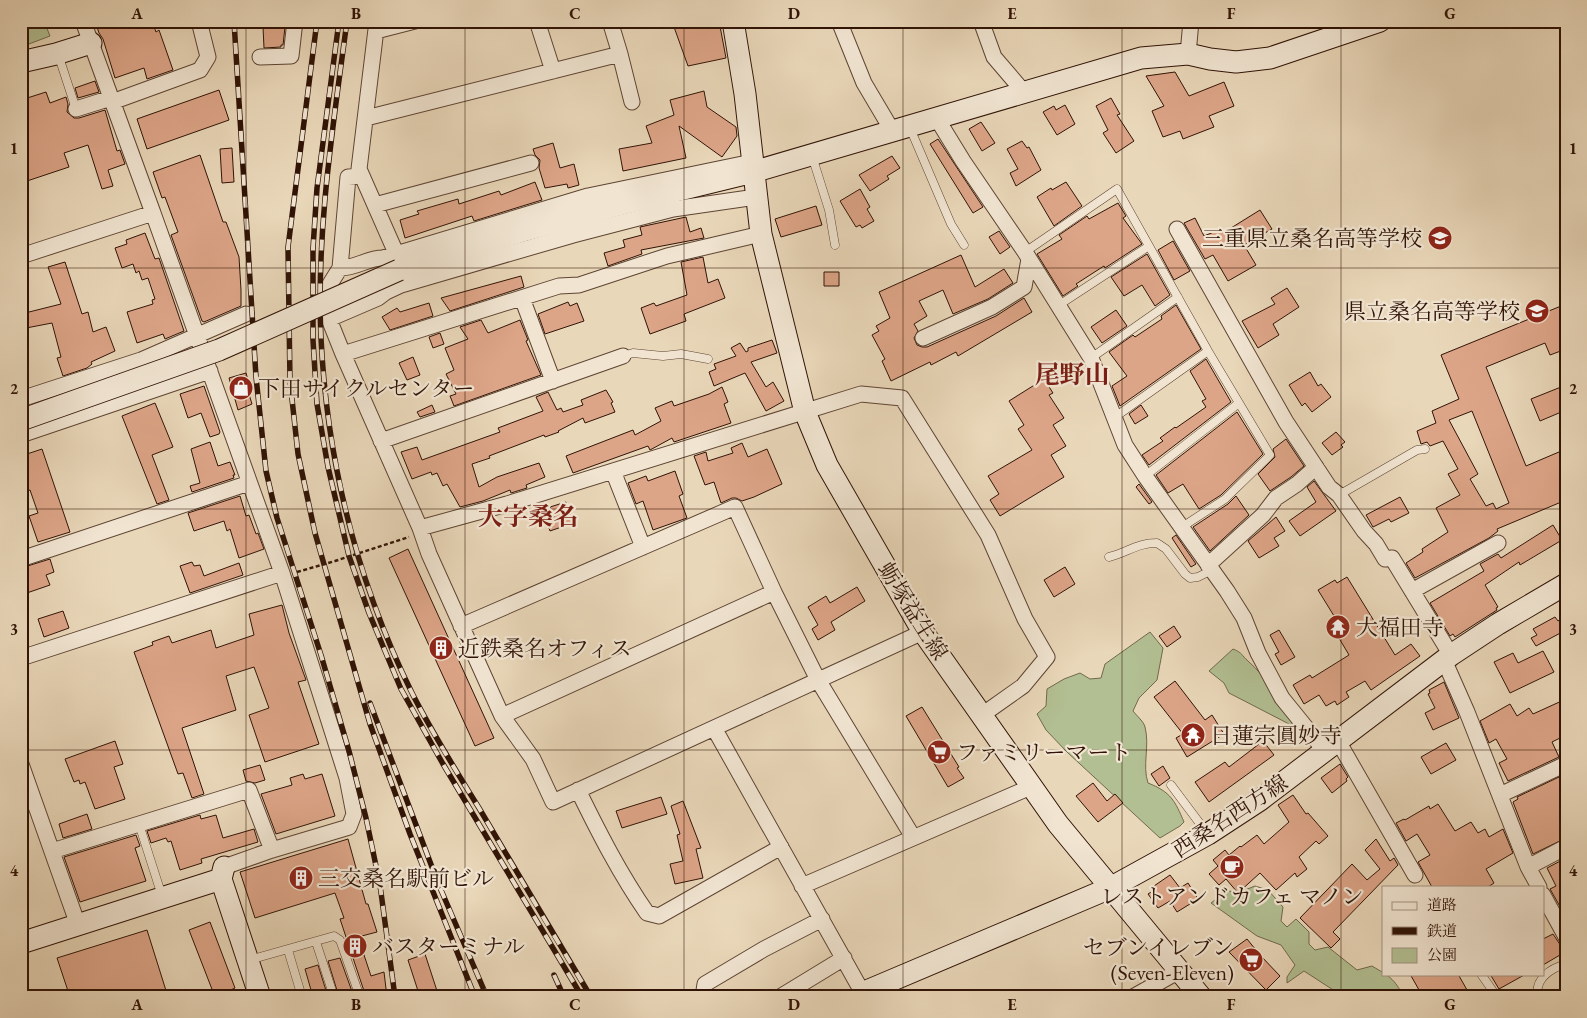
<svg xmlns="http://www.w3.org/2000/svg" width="1587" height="1018" font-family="'EB Garamond','Noto Serif JP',serif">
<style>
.green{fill:#b2bf92;stroke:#71694c}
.building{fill:#dda588;stroke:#301306;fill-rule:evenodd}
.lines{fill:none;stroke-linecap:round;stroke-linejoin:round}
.lane-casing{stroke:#5e4433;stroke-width:9}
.street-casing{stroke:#5e4433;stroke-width:17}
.secondary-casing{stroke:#301306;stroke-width:23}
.path{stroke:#301306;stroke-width:2.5;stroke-dasharray:4 2.5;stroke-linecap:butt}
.lane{stroke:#f1e5d2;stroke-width:8}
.street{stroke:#f1e5d2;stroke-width:15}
.secondary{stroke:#f1e5d2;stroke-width:21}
.rail-casing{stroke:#301306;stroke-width:5.5}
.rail{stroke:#f1e5d2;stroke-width:4;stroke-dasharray:11;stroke-linecap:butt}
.secondary-bridge-casing{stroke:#301306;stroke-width:23;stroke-linecap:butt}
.secondary-bridge{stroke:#f1e5d2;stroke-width:21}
.grid{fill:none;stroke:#301306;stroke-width:1;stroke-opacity:0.55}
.labels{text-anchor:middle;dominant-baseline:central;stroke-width:4.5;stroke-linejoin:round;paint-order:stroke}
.poi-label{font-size:22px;fill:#301306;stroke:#f1e5d2;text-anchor:start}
.street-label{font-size:22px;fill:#301306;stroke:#f1e5d2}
.quarter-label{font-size:25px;font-weight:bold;fill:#7a1f14;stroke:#f1e5d2}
.neatline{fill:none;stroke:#301306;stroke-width:2}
.grid-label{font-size:16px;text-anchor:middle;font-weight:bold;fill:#301306}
</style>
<rect width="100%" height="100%" fill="#e9d7b9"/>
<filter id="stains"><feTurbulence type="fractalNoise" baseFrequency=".004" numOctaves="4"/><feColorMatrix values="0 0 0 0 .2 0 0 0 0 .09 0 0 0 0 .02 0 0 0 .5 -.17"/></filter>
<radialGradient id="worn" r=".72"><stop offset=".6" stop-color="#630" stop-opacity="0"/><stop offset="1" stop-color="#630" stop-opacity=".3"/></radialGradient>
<path class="green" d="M21,21H44L50,36L21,47Z
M1150,632L1163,648L1157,680L1139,698L1133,711C1137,716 1144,722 1145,727C1150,746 1142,765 1148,783C1171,792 1175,801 1184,822L1180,826L1160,838L1067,752L1046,730L1037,714L1046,706L1047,689L1064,679L1080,673L1090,679L1101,678L1105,664Z
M1233,649C1243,653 1241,655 1248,661C1267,678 1279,698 1292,720L1291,725L1229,693L1224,683L1209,671Z
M1255,886L1268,890L1283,907L1281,921L1287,927L1296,919L1309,932V944L1315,950L1328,947L1357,970L1372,966C1390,977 1393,977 1404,997H1344L1304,971L1287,983V977L1295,965L1281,945L1257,936L1211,903L1227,891L1240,892Z"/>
<path class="building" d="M95,21H152L156,32L159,30L173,70L147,79L144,68L115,78L103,39L99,33Z
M705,21H719L726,58L688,66L674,27Z
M263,27H285L283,45H281V47L264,48Z
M1175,72L1189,96L1224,82L1234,106L1209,116L1214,127L1183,139L1180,131L1163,137L1152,111L1164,106L1146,76Z
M95,81L99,92L78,98L75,88Z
M219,90L229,120L147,149L137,119Z
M704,91L707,107L736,127L737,136L722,157L679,126L686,158L623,171L619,149L652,143L646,126L674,115L670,100Z
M46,92L50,103L66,97L68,104L67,112L74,118H79L105,110L117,151L120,150L125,164L108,170L113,186L102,189L88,145L64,153L69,167L21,183V100Z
M1111,98L1120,114L1117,115L1134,141L1116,153L1103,133L1108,130L1096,106Z
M1065,105L1075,124L1057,135L1043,112L1054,106L1056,110Z
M981,122L995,143L982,151L969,129Z
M938,139L983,207L973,213L930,144Z
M1022,141L1027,148L1029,147L1041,170L1016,186L1010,173L1018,169L1007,149Z
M553,143L560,168L574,164L579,185L568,188L567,184L545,188L539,168L540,160L535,155L533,149Z
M232,148L234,182L222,183L220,149Z
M200,155L223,222H226L239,257L241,290V306L204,322L202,321L171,235L178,232L165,197L162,198L153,172Z
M892,156L900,168L887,176L889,179L870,191L859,175Z
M535,182L542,200L474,221L472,216L405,238L400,220L419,214L417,211L458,199L459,204L499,191L501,195Z
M1066,182L1082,206L1054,226L1037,197L1051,188L1052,190Z
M860,189L870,207L867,209L874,221L862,228L860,225L856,227L840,201Z
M1118,203L1126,216L1123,218L1142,244L1105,268L1104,266L1076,284L1078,286L1063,296L1037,254L1062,239L1059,235L1087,216L1089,219Z
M816,206L822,225L781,237L775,219Z
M1260,210L1272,229L1244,245L1256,265L1228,281L1213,255L1205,259L1184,223L1195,218L1204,236L1221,229L1223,233Z
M686,217L690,232L701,228L704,238L641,250L642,254L608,266L604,253L625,247L623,240L642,235L640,227Z
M999,231L1010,247L1000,254L989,237Z
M145,233L155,259L159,258L184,331L165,339L163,334L137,343L127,312L153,304L152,300L155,299L148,278L142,280L139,271L136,273L133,264L122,268L115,248L127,244L126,240Z
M1173,241L1190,271L1174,280L1158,250Z
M1147,254L1170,295L1155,306L1142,285L1124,296L1111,277Z
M961,255L975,287L1004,269L1013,283L988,299L953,314L943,290L919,301L927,316L914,324L918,331L914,338L917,345L922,347H927L996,316L1024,298L1032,312L958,356L956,352L931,365L930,362L891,381L882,361L885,359L872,335L879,331L876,326L890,318L879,292Z
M703,257L708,283L718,279L725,298L684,314L686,321L650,334L641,308L654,303L656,306L687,295L681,262Z
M65,262L82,314L88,312L93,332L106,327L115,351L91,362L92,364L87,368L63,376L57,358L61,357L52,323L21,329V314L61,304L48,267Z
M824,272H839V286H824Z
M521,276L524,287L450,311L441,298Z
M1287,288L1299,307L1273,324L1279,335L1258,348L1242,321L1275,304L1271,298Z
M568,302L570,306L577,303L584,321L545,334L538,314Z
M429,303L433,316L390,330L382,317L397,308L400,312Z
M1566,304V349L1550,355L1545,343L1486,367L1526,466L1566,449V500L1497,529L1498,531L1489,538L1415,578L1406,563L1423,552L1422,549L1448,532L1436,508L1460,495L1448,474L1458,469L1443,441L1430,446L1427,442L1421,444L1417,431L1436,423L1432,411L1459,399L1441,355ZM1472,411L1509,503L1496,509L1493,503L1486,506L1470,479L1478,474L1449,420Z
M1176,305L1201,349L1120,406L1112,386L1127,376L1109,352L1133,335L1135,337L1162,319L1161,316Z
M1116,310L1127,326L1102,343L1091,327Z
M481,320L488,333L520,320L528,340L526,341L541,375L454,406L450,396L456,394L446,374L454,370L445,348L468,339L460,327Z
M440,333L444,344L433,348L429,337Z
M772,340L777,353L751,362L766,387L773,382L784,401L766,411L745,373L714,386L709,372L716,369L714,364L736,356L731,348L740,343L746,352L748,351V348Z
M413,357L420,375L407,380L399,363Z
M1206,359L1231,402L1149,465L1142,455L1163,441L1160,438L1175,427L1176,428L1206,407L1202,401L1206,399L1190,371Z
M1310,372L1318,386L1321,384L1331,397L1312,412L1305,403L1302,406L1289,385Z
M246,373L251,390L248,391L252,404L238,410L229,378Z
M1044,379L1053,393L1049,395L1064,418L1053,425L1066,446L1051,455L1064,477L1000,516L990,500L999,494L988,476L1032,450L1018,429L1024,425L1009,401Z
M1566,385V410L1540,421L1531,399Z
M204,386L220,432L219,434L210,437L201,413L188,418L180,394Z
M722,387L728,402L724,404L731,423L674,442L672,438L650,450L648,446L573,473L566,456L633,430L635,435L661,421L655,408L672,401L674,406L709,394Z
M606,390L613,402L611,403L615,412L585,423L583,418L558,431L559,432L545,437L544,435L489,456L490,458L472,464L479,487L497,477L539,463L545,477L526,485L527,488L511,493L510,490L483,501L460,507L447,484L443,486L437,473L432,475L431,472L412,479L401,452L417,447L422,460L500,432L498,428L543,411L536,397L548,392L557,410L561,408L563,412L583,405L581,400Z
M155,403L173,447L152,455L169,500L157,504L122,416Z
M432,405L435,412L420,417L417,412Z
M1141,405L1148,416L1135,424L1129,414Z
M1237,412L1263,454L1221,495L1199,509L1183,484L1168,493L1156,475Z
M1336,432L1345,442L1341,445L1343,447L1332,455L1322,443Z
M1286,439L1304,466L1291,477L1270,491L1258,474L1275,457L1273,449Z
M210,442L218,466L230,462L235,475H233L234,478L192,492L190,486L200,483L191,449Z
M742,443L748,457L767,449L782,484L754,497L742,501L736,498H732L721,503L714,482L705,485L694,456L706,452L708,461L733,453L731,448Z
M42,449L70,532L38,542L29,516L38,513L30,490L21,493V456Z
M675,471L683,494L679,496L687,518L653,530L643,501L636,504L628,483L646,476L648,481Z
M1314,481L1336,511L1300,536L1289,521L1316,502L1307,487Z
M1139,484L1152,502L1149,504L1136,487Z
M240,496L246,516L249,515L256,534L258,533L264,549L239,558L230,529L227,531L224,521L194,531L188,513Z
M1236,496L1249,515L1210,551L1193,527L1228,504Z
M1400,497L1409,513L1391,522L1389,519L1373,527L1366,515Z
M566,502L573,523L550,531L546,520L554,517L550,507Z
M1276,517L1285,531L1274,538L1279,546L1259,558L1248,541Z
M1553,525L1562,540L1520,565L1519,562L1485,585L1498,607L1496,608L1497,610L1455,637L1453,634L1450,636L1430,603L1484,571L1480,564L1498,554L1501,558Z
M1176,535L1196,564L1191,567L1172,538Z
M408,549L494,738L475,746L389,558Z
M50,559L54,572L46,575L50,585L21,595V568Z
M192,562L194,566L200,565L204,576L239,563L243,575L190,593L180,566Z
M1065,567L1075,584L1054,597L1044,580Z
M1347,577L1395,655L1411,644L1420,656L1371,690L1365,681L1346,692L1349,697L1337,705L1335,701L1326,706L1319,695L1304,704L1293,685L1310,675L1312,678L1349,655L1333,628L1339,624L1318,590L1335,580L1337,583Z
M857,587L865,601L831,622L835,630L818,640L812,629L818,625L808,607L826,596L830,603Z
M282,605L289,633L306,680L298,682L319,744L265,762L249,715L269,708L254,667L226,676L236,710L182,728L204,794L192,798L183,773L178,774L134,652L153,645L152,642L169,636L172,643L211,630L216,648L254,635L249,614Z
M63,611L69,628L44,637L38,619Z
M1566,616V630L1536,646L1531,638L1537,635L1533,629L1555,617L1558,621Z
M1174,626L1181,637L1167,647L1159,636Z
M1279,630L1295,657L1281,665L1275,654L1279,652L1270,635Z
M1543,651L1554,672L1510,693L1494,662L1513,653L1518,663Z
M1175,681L1205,720L1212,715L1224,734L1187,757L1176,738L1183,734L1154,697Z
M1444,682L1459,718L1433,730L1425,713L1435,708L1428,694L1430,693L1429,690Z
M1566,699V735L1552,742L1559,757L1508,781L1499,763L1507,759L1496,739L1489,743L1480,721L1510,704L1517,716L1529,708L1533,714Z
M922,707L959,767L957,768L964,778L948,787L906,716Z
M115,741L123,764L114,767L125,799L95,809L85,782L80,784L79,780L74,782L65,759Z
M1263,741L1274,755L1209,802L1195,782L1225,762L1229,767Z
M1446,743L1456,760L1431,774L1421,757Z
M1340,764L1348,777L1346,779L1347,781L1332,793L1321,778Z
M260,765L265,780L255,783L246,781L243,770Z
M1163,766L1170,778L1159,786L1151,774Z
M303,774L305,779L322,774L335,816L276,834L261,794L292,785L290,778Z
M1559,777L1566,793V838L1533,854L1513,802L1518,799L1517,797Z
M1093,783L1107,801L1115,794L1123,803L1098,822L1076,796Z
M1293,795L1306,814L1308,813L1328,836L1319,844L1316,841L1299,857L1307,869L1297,877L1295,873L1276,890L1260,873L1238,893L1226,879L1219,885L1209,874L1218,866L1213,860L1225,850L1229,855L1240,846L1241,847L1257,835L1264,844L1289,822L1278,805Z
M661,797L667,814L622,828L616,811Z
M683,801L701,848L696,849L703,878L675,884L670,864L683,861L677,835L680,834L671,806Z
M1438,804L1455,831L1471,822L1478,833L1485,829L1489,837L1503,829L1513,853L1486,869L1494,883L1488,887H1432L1418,862L1430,855L1417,834L1406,841L1396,823L1404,819L1405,820L1429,806L1430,809Z
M87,814L92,829L63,838L59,824Z
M200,815L201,819L216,815L223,838L254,829L258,842L201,859L202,863L180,870L171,841L168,842L166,838L151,843L147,831Z
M136,835L140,846L135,848L146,881L80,902L64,857Z
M348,839L366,904H368L377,932L358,937L371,976L384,972L387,997H366L340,919L344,918L335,893L255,918L240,872Z
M1376,839L1390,861L1394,858L1398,865L1333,932L1340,939L1331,948L1300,918L1352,864L1367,880L1380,869L1365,850Z
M1566,858V917L1550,889L1556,886L1547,868Z
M1170,875L1180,888L1188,883L1198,899L1177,912L1170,901L1158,908L1148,894L1156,889L1154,886Z
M210,922L235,988L215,997L189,930Z
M147,930L168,997H70L57,958Z
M1553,934L1565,952L1543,965V939Z
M1247,939L1260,955L1280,976L1266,990L1229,952Z
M425,954L439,997H420L408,960Z
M340,958L354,997H339L328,961Z
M318,965L328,997H313L305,969Z
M1410,974H1458L1471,997H1423Z
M1490,974H1526L1499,989Z"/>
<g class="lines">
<defs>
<path id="lane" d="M58,54L76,109
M910,128L951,224L964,245
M812,156L829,210L835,245
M1025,252L1117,189L1208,351L1270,455L1225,499L1182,527
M1059,305L1149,246
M623,356L633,353L663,356L681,354L708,359
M1091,358L1178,297
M1115,417L1208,351
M1145,476L1239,403
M1339,495L1417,450L1425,449
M1109,557C1127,553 1136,543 1157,543L1166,549L1185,574L1190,578L1198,577L1212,570
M1171,785L1207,833
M139,824L162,896
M316,942L334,997
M288,950L302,997
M249,960L334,936L340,940L360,997
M1481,974L1497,997
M1538,997C1534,979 1551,968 1566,964"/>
<path id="street" d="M83,21L153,213
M377,21L359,169L396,253
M537,21L553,71
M610,21L620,54L632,102
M839,21L864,83L893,132
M981,21L994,57L1023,91
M376,31L415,21
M1188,54L1191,21
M260,57L291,56L295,21
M112,102L200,70L208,57L199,21
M76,109L111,98
M936,117L963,161L1025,252L1091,358L1125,445L1145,476L1227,591L1244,618L1258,653L1282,698L1325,751
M366,118L620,54
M362,176L348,177L340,268L330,284L329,319L343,354L420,528L429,554L502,716L533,759L553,802L923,632
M375,205L531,163
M1177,229L1286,422L1329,487L1339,495L1364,531L1376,544L1385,559L1392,558L1451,655
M21,256L153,213L282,573L347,778L354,814L349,827L272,850L224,867
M340,268C357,268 367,258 383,258L588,196L752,162
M522,298L553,381
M329,319L378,298L386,292L401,285L573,235L673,209L756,197
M923,338L992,307L1024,287L1029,259
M343,354L559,286L579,285L667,256L761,234
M21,399L141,360L246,314
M21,435L210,371
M381,441L623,356
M613,471L643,547
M420,528L507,504L861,394L902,398L988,535L1025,619L1047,657L1023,686L982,715
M21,559L249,483
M1208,565L1263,515L1276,498L1297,484L1316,467
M1412,591L1498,543
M461,626L735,507L774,592L818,680L913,837
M21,658L282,573
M1444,660L1467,712L1528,867L1539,887
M502,716L774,592
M714,728L865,997
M1338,741L1415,875
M21,764L78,925
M578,790C599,833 620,874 647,913L659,916L781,847
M1500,795L1566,764
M52,851L249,790L272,850
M1528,867L1566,847
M802,886L1033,786
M1543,895L1566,937
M703,997L705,984L764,949L822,919
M780,997L844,958
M1133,997L1179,971"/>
<path id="secondary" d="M733,21L745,94L761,234L805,412L827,465L923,632L1058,824L1201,997
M21,62L56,54L91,43
M399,270L526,230L622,204L753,172L1141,58L1188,54L1210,59L1236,62L1270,58L1380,21
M224,867L221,879L260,997
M21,943L221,879
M862,993L1110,888L1208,834L1260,800L1451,655L1498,624L1566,584"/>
</defs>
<use href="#lane" class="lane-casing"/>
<use href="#street" class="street-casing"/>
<use href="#secondary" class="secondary-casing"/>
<path class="path" d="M297,572L335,561L409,537"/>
<use href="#lane" class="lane"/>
<use href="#street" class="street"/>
<use href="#secondary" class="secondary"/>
<defs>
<path id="rail" d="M234,21L256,377L266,471L277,518L321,655L349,751L366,818L380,885L395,997
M317,21L288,247L290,381L298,454L315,533L370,724L410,834L475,997
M339,21L317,188L313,248V340L317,404L328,467L349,556L369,613L401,689L443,764L581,995
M347,21C333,126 316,232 321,338C327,462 358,584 413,695C433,734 456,771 479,808C516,871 553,934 591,997
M370,703L438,883L487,997
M554,975L564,997"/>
</defs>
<use href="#rail" class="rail-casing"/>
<use href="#rail" class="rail"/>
<defs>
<path id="secondary-bridge" d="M21,420L219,350L399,270"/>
</defs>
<use href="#secondary-bridge" class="secondary-bridge-casing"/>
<use href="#secondary-bridge" class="secondary-bridge"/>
</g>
<path class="grid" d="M246,21V997M465,21V997M684,21V997M903,21V997M1122,21V997M1341,21V997M21,268H1566M21,509H1566M21,750H1566"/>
<defs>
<symbol id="school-disc" viewBox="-11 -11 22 22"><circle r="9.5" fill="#8f2418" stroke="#f1e5d2"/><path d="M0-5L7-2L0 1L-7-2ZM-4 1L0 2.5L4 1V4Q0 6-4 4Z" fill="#fff"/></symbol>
<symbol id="shop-disc" viewBox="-11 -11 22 22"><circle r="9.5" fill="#8f2418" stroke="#f1e5d2"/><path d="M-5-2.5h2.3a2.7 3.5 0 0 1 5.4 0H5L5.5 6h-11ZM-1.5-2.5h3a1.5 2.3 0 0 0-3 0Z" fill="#fff"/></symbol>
<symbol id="temple-disc" viewBox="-11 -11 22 22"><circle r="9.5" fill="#8f2418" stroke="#f1e5d2"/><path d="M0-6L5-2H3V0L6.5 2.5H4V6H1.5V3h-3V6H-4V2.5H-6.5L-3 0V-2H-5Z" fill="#fff"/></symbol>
<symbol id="building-disc" viewBox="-11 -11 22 22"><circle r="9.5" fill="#8f2418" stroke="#f1e5d2"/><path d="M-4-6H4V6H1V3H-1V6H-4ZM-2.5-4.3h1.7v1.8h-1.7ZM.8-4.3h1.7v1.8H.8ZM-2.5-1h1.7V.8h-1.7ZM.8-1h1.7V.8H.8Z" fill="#fff"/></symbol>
<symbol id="supermarket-disc" viewBox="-11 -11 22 22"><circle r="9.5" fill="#8f2418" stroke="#f1e5d2"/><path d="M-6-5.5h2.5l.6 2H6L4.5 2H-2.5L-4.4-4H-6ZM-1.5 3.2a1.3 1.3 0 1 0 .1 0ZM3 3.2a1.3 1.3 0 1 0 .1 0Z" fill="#fff"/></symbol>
<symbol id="cafe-disc" viewBox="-11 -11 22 22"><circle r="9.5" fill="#8f2418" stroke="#f1e5d2"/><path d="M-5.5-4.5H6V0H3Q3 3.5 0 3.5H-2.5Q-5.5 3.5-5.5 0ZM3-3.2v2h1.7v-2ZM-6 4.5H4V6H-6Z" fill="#fff"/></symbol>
</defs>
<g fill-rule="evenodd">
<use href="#school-disc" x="1426" y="224" width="28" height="28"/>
<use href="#school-disc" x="1523" y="297" width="28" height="28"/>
<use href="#shop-disc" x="227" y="374" width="28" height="28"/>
<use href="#temple-disc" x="1324" y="613" width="28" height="28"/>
<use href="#building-disc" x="427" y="634" width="28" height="28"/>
<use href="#temple-disc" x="1179" y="721" width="28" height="28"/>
<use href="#supermarket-disc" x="925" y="738" width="28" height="28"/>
<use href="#cafe-disc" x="1218" y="853" width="28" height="28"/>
<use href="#building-disc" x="287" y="864" width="28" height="28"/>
<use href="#building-disc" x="341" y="932" width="28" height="28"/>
<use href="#supermarket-disc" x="1237" y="946" width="28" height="28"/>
</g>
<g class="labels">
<g class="poi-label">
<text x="1422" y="238" text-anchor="end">三重県立桑名高等学校</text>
<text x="1520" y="311" text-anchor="end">県立桑名高等学校</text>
<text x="258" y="388">下田サイクルセンター</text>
<text x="1356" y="627">大福田寺</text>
<text x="458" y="648">近鉄桑名オフィス</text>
<text x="1210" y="735">日蓮宗圓妙寺</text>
<text x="956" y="752">ファミリーマート</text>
<text x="318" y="878">三交桑名駅前ビル</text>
<text x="1232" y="896" text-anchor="middle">レストアンドカフェ マノン</text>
<text x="372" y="946">バスターミナル</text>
<text x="1234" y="947" text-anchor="end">セブンイレブン<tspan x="1234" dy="25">(Seven-Eleven)</tspan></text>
</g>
<g class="street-label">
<text transform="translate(913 611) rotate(58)">蛎塚益生線</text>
<text transform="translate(1230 816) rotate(-33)">西桑名西方線</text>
</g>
<g class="quarter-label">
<text x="1072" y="374">尾野山</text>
<text x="528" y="516">大字桑名</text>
</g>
</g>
<rect width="1587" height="1018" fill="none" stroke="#e9d7b9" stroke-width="55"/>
<rect x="1382" y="886" width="162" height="90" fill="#f1e5d2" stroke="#a49180"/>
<rect x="1392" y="902" width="25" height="8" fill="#f1e5d2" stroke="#a49180"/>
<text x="1427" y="910" font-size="15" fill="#301306">道路</text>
<rect x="1392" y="927" width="25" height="8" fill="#301306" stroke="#a49180"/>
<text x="1427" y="936" font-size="15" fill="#301306">鉄道</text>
<rect x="1392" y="948" width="25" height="15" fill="#b2bf92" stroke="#a49180"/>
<text x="1427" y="960" font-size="15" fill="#301306">公園</text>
<rect x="28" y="28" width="1532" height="962" class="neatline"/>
<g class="grid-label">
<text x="137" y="19">A</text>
<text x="356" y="19">B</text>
<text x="575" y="19">C</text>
<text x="794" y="19">D</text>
<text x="1012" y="19">E</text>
<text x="1231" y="19">F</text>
<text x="1450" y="19">G</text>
<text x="14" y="154">1</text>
<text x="1573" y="154">1</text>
<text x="14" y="394">2</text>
<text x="1573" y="394">2</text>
<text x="14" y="635">3</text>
<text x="1573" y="635">3</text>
<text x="14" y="876">4</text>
<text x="1573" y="876">4</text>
<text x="137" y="1010">A</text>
<text x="356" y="1010">B</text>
<text x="575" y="1010">C</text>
<text x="794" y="1010">D</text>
<text x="1012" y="1010">E</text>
<text x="1231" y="1010">F</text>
<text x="1450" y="1010">G</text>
</g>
<rect width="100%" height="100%" filter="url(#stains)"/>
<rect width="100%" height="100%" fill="url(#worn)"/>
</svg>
